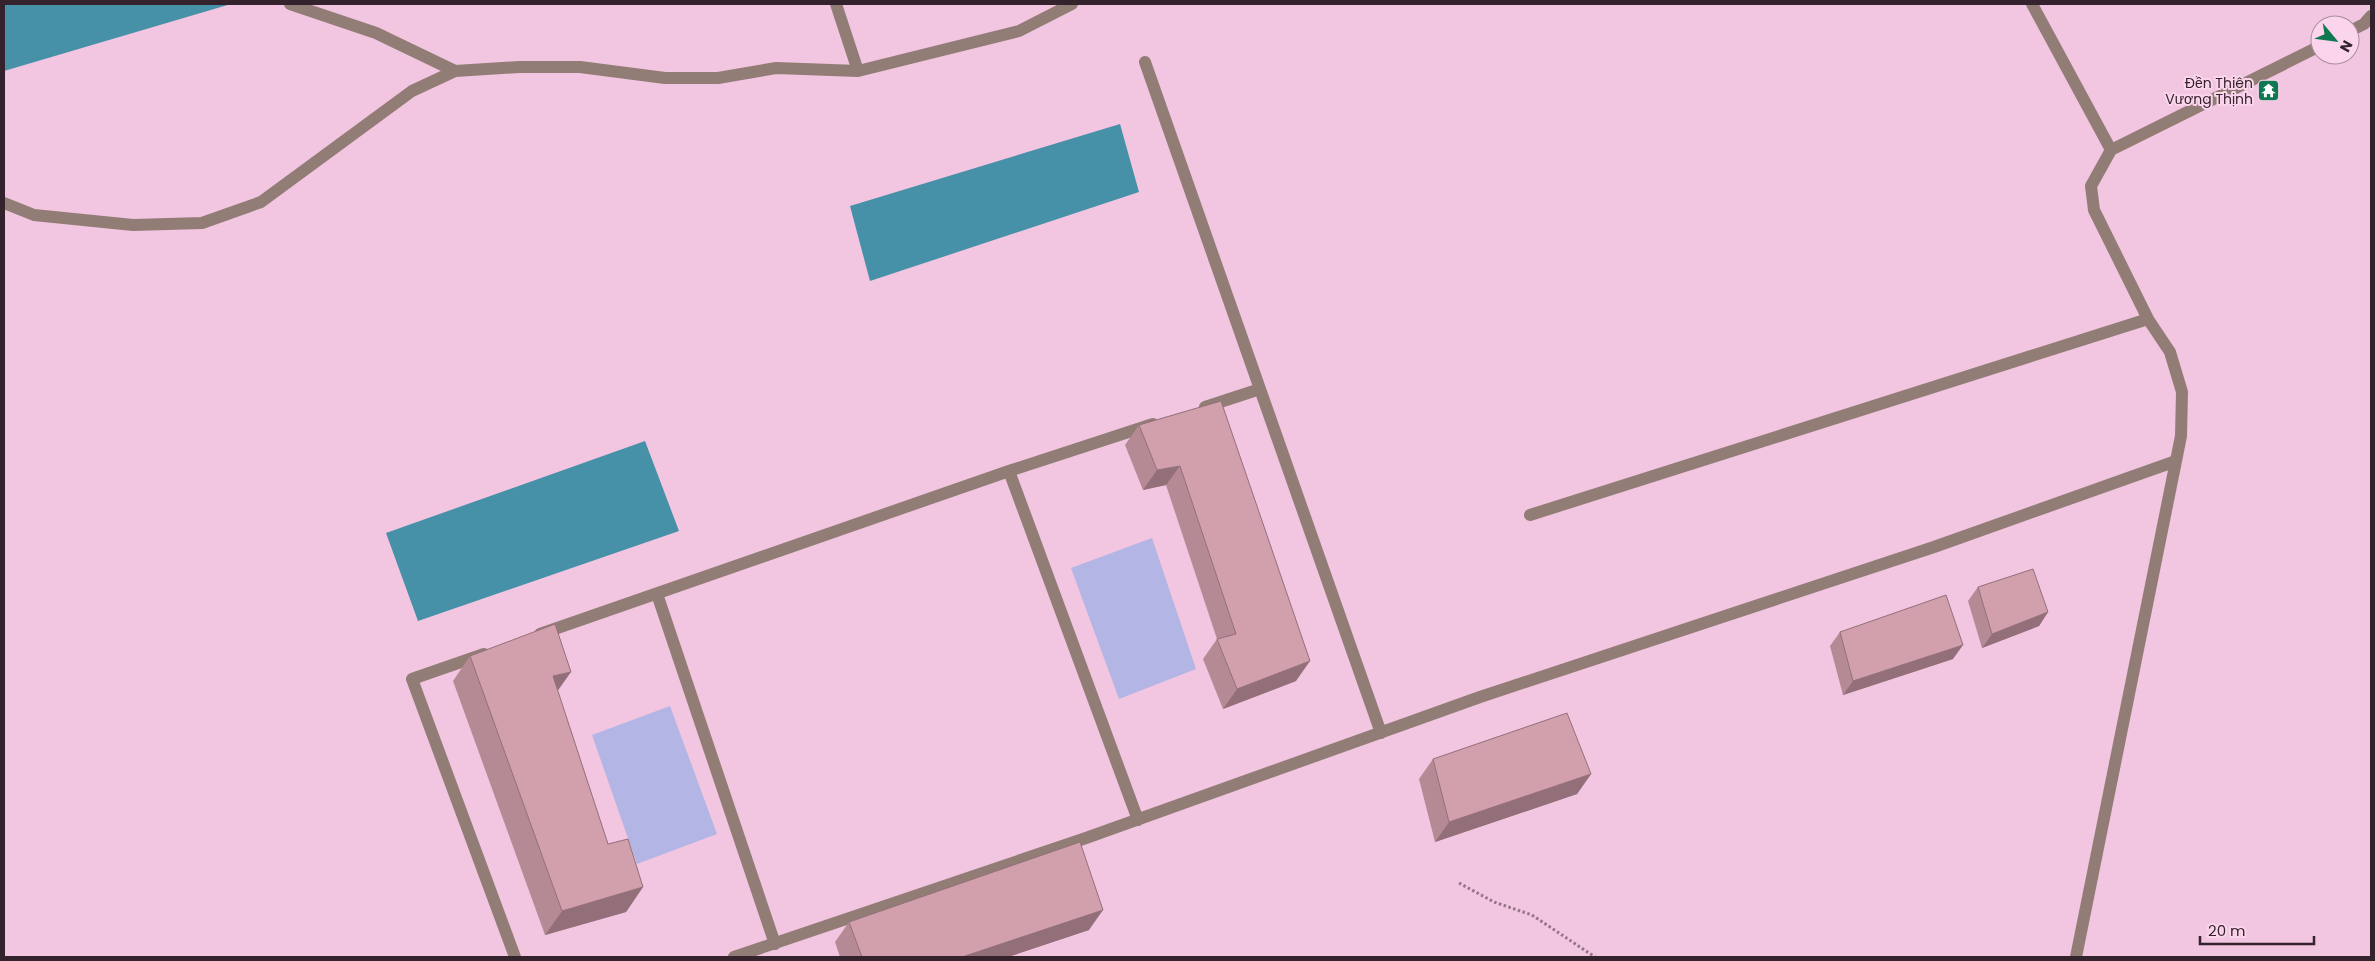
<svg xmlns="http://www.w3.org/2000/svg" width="2375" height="961" font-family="Poppins,sans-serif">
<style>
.green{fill:#b3b6e4}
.water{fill:#4690a8}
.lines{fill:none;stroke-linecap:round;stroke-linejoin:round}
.path{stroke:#957588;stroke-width:3;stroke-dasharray:2.5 2.5;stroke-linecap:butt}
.minor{stroke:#927d76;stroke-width:12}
.wall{fill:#b58a95}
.shaded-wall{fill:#937079}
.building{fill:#d2a0ad;stroke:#937079}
.labels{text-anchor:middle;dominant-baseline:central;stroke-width:4;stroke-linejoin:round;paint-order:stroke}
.poi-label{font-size:14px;fill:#34232d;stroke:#fad5eb;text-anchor:end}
</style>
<rect width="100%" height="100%" fill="#f2c5e0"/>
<path class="green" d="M1152,538L1196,669L1119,699L1071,568Z
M670,706L717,834L637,864L592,735Z"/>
<path class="water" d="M4,4H231L4,71Z
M1120,124L1139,192L870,281L850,206Z
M645,441L679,531L418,621L386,533Z"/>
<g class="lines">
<path class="path" d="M1459,883L1494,902L1532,915L1595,957"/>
<path class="minor" d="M290,4L376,33L455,71
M836,4L858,71
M2032,4L2111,150
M2350,31L2364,24L2371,16
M1145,62L1381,733
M4,203L34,215L133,225L202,223L261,202L412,91L455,71L519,67H580L665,78H718L776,68L858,71L1019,31L1072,4
M1205,407L1260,389
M1009,471L1138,820
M1530,515L2148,319
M657,594L775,944
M540,634L1009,471L1153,424
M484,654L412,679L515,957
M734,957L1086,838L1480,697L1934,547L2176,461
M2076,957L2176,461L2181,436L2182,392L2170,352L2148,319L2094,210L2091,186L2111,150L2320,46"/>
</g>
<path class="wall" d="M1221,401L1296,681L1223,709L1203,659L1217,639L1166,485L1143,490L1125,445L1139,425Z
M1978,587L2048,612L2039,626L1982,648L1968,601Z
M1840,632L1953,659L1843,695L1830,646Z
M470,656L557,691L608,844L643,887L626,912L545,935L453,681Z
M1433,759L1591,774L1577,794L1435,842L1419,779Z
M849,922L1089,930L1008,957H840L835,942Z"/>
<path class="shaded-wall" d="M1180,466L1166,485L1143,490L1157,470Z
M2048,612L2039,626L1982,648L1992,634Z
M1963,645L1953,659L1843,695L1853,681Z
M1310,661L1296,681L1223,709L1237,689Z
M571,672L554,696L553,676Z
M1591,774L1577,794L1435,842L1449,822Z
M643,887L626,912L545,935L562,911Z
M1103,910L1089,930L1008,957H962Z"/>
<path class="building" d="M1221,401L1310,661L1237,689L1217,639L1236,634L1180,466L1157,470L1139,425Z
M2033,569L2048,612L1992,634L1978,587Z
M1946,595L1963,645L1853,681L1840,632Z
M555,624L571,672L553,676L608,844L628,839L643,887L562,911L470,656Z
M1567,713L1591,774L1449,822L1433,759Z
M1080,842L1103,910L962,957H862L849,922Z"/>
<defs>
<symbol id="temple-square" viewBox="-11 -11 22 22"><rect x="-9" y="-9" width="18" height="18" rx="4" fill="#107851" stroke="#fad5eb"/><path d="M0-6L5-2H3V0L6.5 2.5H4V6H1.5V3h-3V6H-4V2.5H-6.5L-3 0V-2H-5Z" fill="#fff"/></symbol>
</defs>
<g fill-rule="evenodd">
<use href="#temple-square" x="2256" y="78" width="25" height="25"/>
</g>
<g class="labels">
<g class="poi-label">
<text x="2253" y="83">Đền Thiên<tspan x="2253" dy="16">Vương Thịnh</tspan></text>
</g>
</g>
<rect width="2375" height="961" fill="none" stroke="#34232d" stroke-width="10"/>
<g transform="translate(2335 40) rotate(119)"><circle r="24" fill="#fad5eb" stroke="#ab8e9f"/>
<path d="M0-4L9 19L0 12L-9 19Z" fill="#107851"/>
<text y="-8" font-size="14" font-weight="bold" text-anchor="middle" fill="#34232d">N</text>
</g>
<path d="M2200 936v8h114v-8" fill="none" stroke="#34232d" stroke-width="2.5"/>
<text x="2208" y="936" font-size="15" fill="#34232d" stroke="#fad5eb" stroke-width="4" paint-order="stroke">20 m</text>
</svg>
